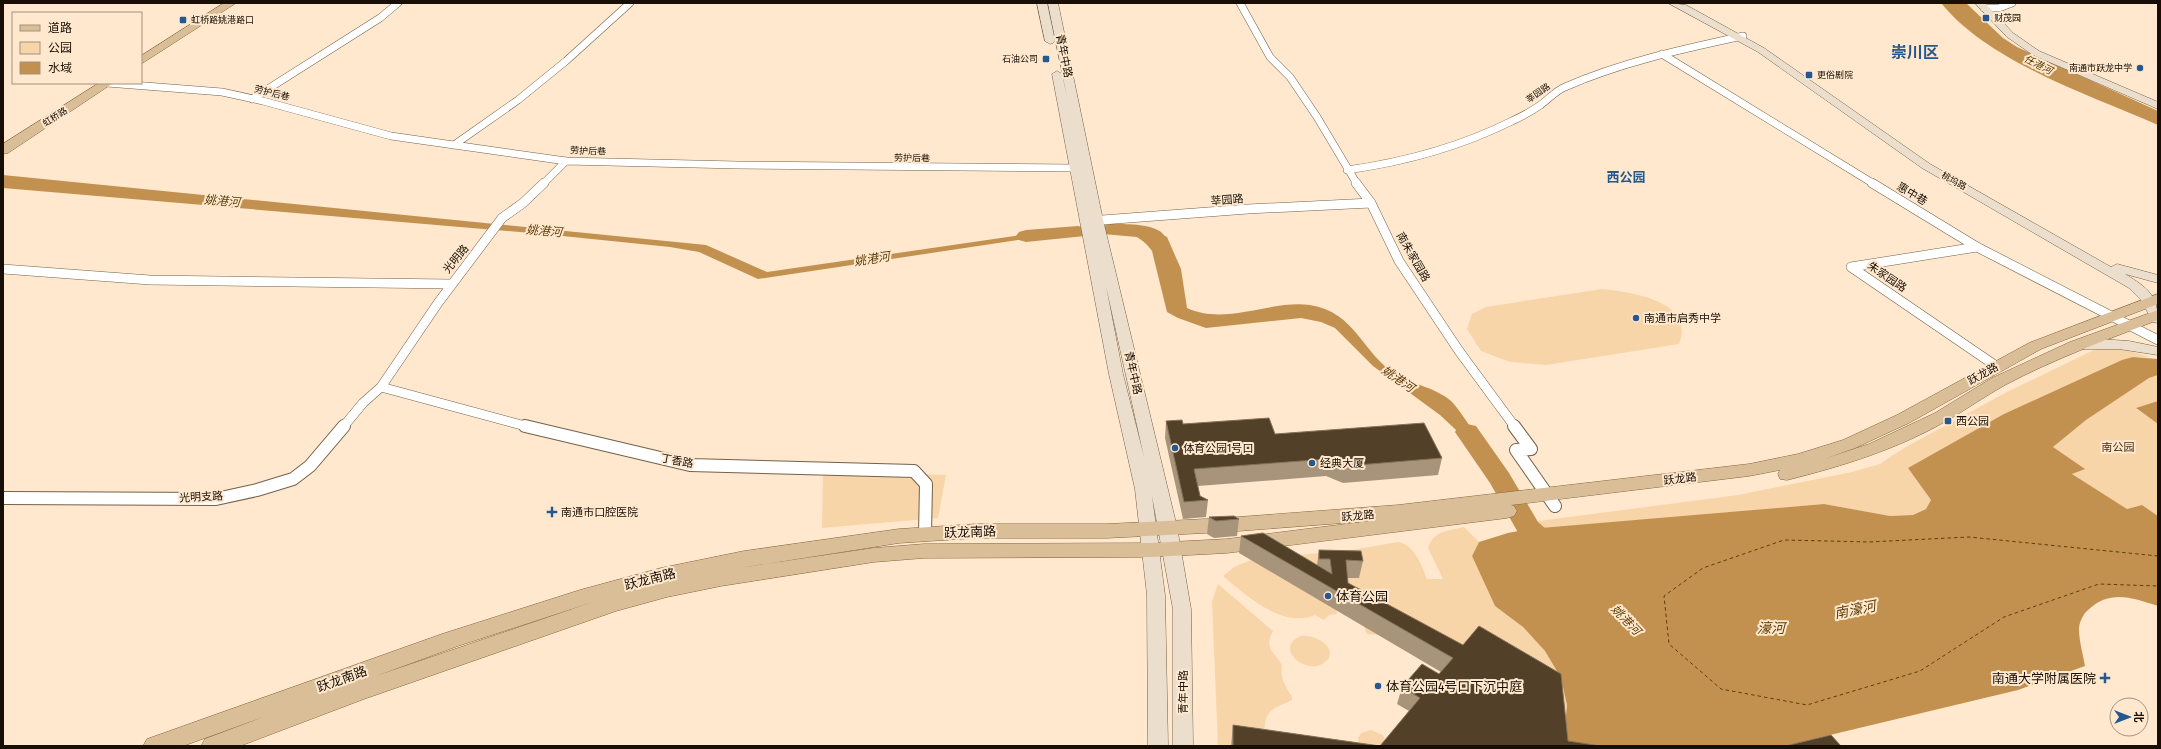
<svg xmlns="http://www.w3.org/2000/svg" width="2161" height="749" font-family="'Fira Sans Condensed','Noto Sans SC',sans-serif">
<style>
.green{fill:#f8d5a9}
.water{fill:#c29150}
.lines{fill:none;stroke-linecap:round;stroke-linejoin:round}
.river{fill:#c29150;fill-rule:evenodd}
.ferry{stroke:#5e3d07;stroke-width:1;stroke-dasharray:3.5 3;stroke-linecap:butt}
.street-far2-casing{stroke:#746149;stroke-width:8}
.street-far1-casing{stroke:#746149;stroke-width:10}
.street-casing{stroke:#746149;stroke-width:14}
.secondary-casing{stroke:#746149;stroke-width:1}
.primary-casing{stroke:#866439;stroke-width:1}
.street-far2{stroke:#fff;stroke-width:7}
.street-far1{stroke:#fff;stroke-width:9}
.street{stroke:#fff;stroke-width:12}
.secondary{fill:#ecdecc;fill-rule:evenodd}
.primary{fill:#dabe98;fill-rule:evenodd}
.wall{fill:#a8947b}
.building{fill:#524029;stroke:#86725a}
.poi-dot{fill:#235891;stroke:#ffe8cd;stroke-width:1.5}
.labels{text-anchor:middle;dominant-baseline:central;stroke-width:4;stroke-linejoin:round;paint-order:stroke}
.far-poi-label{font-size:9px;fill:#170f06;stroke:#ffe8cd;text-anchor:start}
.far-street-label{font-size:9px;fill:#170f06;stroke:#ffe8cd}
.far-water-label{font-size:10px;font-style:italic;fill:#5e3d07;stroke:#ffe8cd}
.street-label{font-size:11px;fill:#170f06;stroke:#ffe8cd}
.poi-label{font-size:11px;fill:#170f06;stroke:#ffe8cd;text-anchor:start}
.park-label{font-size:11px;fill:#442f12;stroke:#ffe8cd}
.water-label{font-size:12px;font-style:italic;fill:#5e3d07;stroke:#ffe8cd}
.far-district-label{font-size:13px;font-weight:bold;fill:#27588b;stroke:#ffe8cd}
.near-street-label{font-size:13px;fill:#170f06;stroke:#ffe8cd}
.near-poi-label{font-size:13px;fill:#170f06;stroke:#ffe8cd;text-anchor:start}
.near-water-label{font-size:14px;font-style:italic;fill:#5e3d07;stroke:#ffe8cd}
.far-town-label{font-size:16px;font-weight:bold;fill:#27588b;stroke:#ffe8cd}
</style>
<rect width="100%" height="100%" fill="#ffe8cd"/>
<path class="green" d="M1602,289C1631,292 1696,301 1679,344L1546,365L1510,362L1481,351L1467,329L1472,314L1486,307Z
M2102,346L2116,347L2150,357H2133L1909,469L1931,500L1926,509L1913,515L1890,516L1824,504L1536,529L1531,522L1738,495L1852,472L1880,464L1904,448L2007,392Z
M2158,375V401L2136,409L2158,424V516L2142,505L2127,509L2072,474L2084,469L2053,447L2086,420L2149,378Z
M823,471L946,475L938,518L822,528Z
M1464,527L1479,542L1472,556L1495,606L1523,627L1545,651L1561,678L1567,705L1563,725L1446,672L1382,635L1367,634L1363,624L1353,615L1347,572H1332L1337,614L1329,615L1324,620L1315,615C1283,629 1245,595 1223,576L1234,567L1251,560L1358,549L1398,542C1414,544 1422,566 1427,579H1443L1428,548C1434,530 1448,531 1464,527Z
M1218,584L1273,631C1264,648 1273,651 1282,665C1280,678 1285,686 1292,697V700C1287,703 1282,704 1277,707C1261,715 1265,730 1265,746H1218L1212,602Z
M1301,636C1318,634 1343,652 1322,664C1303,674 1274,647 1301,636Z
M1371,730L1383,735L1388,746H1359L1358,738L1361,733Z"/>
<path class="water" d="M1941,3H1966L2003,38L2017,47L2158,111V125C2089,95 1989,62 1941,3Z
M3,175L706,245L767,272L1056,230L1058,234L758,279L699,252L670,247L543,234L3,188Z
M1122,226L1150,228L1167,237L1181,269L1187,308C1226,326 1269,300 1310,305C1356,312 1362,354 1397,375C1413,384 1438,389 1451,401C1460,410 1467,423 1475,433C1488,451 1502,469 1516,486L1440,415L1373,366L1335,328L1321,322L1301,318L1206,328L1178,318L1167,312L1152,251C1145,241 1136,235 1125,232Z
M2133,357L2158,359V375L2149,378L2086,420L2053,447L2085,469L2072,474L2127,509L2142,505L2158,516V606C2132,598 2111,589 2088,610C2083,614 2079,623 2079,629C2079,641 2083,654 2085,666L2018,690L1784,746H1563L1567,705L1561,678L1545,651L1523,627L1495,606L1472,556L1479,542L1508,533L1529,529L1824,504L1890,516L1913,515L1926,509L1931,500L1908,468L2004,414L2122,360Z
M2158,401V424L2136,408Z"/>
<g class="lines">
<path class="river" d="M1110,224C1124,224 1155,223 1164,235L1161,239L1154,241L1137,237L1103,234L1100,230L1103,226Z
M1078,226L1085,228L1088,232L1085,236L1026,242L1019,240L1016,236L1019,232L1026,230Z
M1467,424L1476,426L1509,473L1538,522L1562,543L1566,550L1562,557L1552,560L1542,557L1520,536L1490,483L1455,432L1458,426Z"/>
<path class="ferry" d="M2158,556L1969,537L1869,542L1784,540L1703,568L1664,596L1669,644L1721,689L1807,705L1920,671L2004,617L2099,584L2158,586"/>
<defs>
<path id="street-far2" d="M1240,3L1270,57L1290,77L1317,117L1357,184
M1984,8H1999L2012,3
M1662,54L1874,184
M107,83L222,92L263,101L391,136L566,161L737,165L1075,168
M252,99L380,18L398,3
M454,145L518,100L566,61L630,3
M1347,170C1404,162 1460,147 1512,121C1521,117 1530,112 1539,106C1548,100 1555,91 1565,87C1622,62 1683,49 1743,36
M543,184L566,161"/>
<path id="street-far1" d="M1356,183L1371,203L1399,261L1459,351L1515,427
M1872,183L1977,247L2158,340
M1089,221L1248,209L1371,203
M1977,247L1851,267L1996,366
M3,269L150,280L452,284
M381,387L529,427
M343,427L363,403L381,387L438,303L502,218L523,203L544,183"/>
<path id="street" d="M525,426L690,465L914,471L926,484L925,534
M1514,426L1531,449L1516,450L1555,506
M3,498L216,499L257,490L293,479L310,466L344,426"/>
<path id="secondary" d="M1037,3H1047L1055,41L1053,43L1050,44L1045,41Z
M1048,3H1058L1103,220L1177,527L1191,609L1193,746H1173V609L1152,496L1165,595L1168,746H1148L1147,595L1135,489L1109,374L1052,74L1057,71L1062,74L1067,97ZM1106,286L1144,457L1123,374Z
M1668,3L1686,5L1764,48L1930,164L2111,267L2117,264L2158,275V283L2125,274C2148,288 2158,295 2158,323L2153,322L2141,300L2129,288L1922,168L1758,52Z
M1975,3H1985L2013,33L2039,51L2158,102V109L2033,55L2007,37Z
M2099,339L2129,341L2158,347V355L2119,349H2079L2074,348L2072,345L2074,342Z"/>
<path id="primary" d="M224,3H236L141,64V56Z
M99,83H113L8,153L3,154V144Z
M2158,294V304L2041,349L1909,423L1855,448L1824,459L1869,444L1935,413L1992,378L2070,342L2158,310V320C2106,340 2054,359 2005,385C1985,396 1967,409 1948,420C1898,449 1843,466 1787,480L1780,479L1778,474L1780,470L1749,476L1511,505L1514,506L1517,511L1514,516L1507,518L1227,553L1151,557L924,558L874,562L721,586L667,597L616,611L364,699L240,746H201L205,739L266,716L183,746H143L147,739L442,634L580,590L661,568L744,551L899,529L976,524H1107L1225,518L1398,505L1749,464L1798,454L1843,440L1897,415L2029,343ZM1370,521L1227,539L1151,543L924,544L874,548L739,568L899,543L976,538H1107L1225,532ZM593,602L376,676L458,646Z"/>
</defs>
<use href="#street-far2" class="street-far2-casing"/>
<use href="#street-far1" class="street-far1-casing"/>
<use href="#street" class="street-casing"/>
<use href="#secondary" class="secondary-casing"/>
<use href="#primary" class="primary-casing"/>
<use href="#street-far2" class="street-far2"/>
<use href="#street-far1" class="street-far1"/>
<use href="#street" class="street"/>
<use href="#secondary" class="secondary"/>
<use href="#primary" class="primary"/>
</g>
<path class="wall" d="M1166,421L1183,424L1275,434L1442,458L1438,475L1343,483L1326,476L1198,486L1200,496L1208,500L1206,517L1183,519L1165,438Z
M1209,517L1239,519L1237,536L1214,538L1207,534Z
M1241,536L1317,565L1319,550L1363,561L1359,578H1347L1348,583L1568,741L1601,746H1231L1233,725L1380,746L1409,711L1397,704L1402,687L1439,674L1441,672L1239,553Z"/>
<path class="building" d="M1269,418L1275,434L1424,423L1442,458L1346,466L1328,459L1194,469L1200,496L1208,500L1184,502L1166,421L1182,420L1183,424Z
M1234,516L1239,519L1216,521L1209,517Z
M1263,533L1332,574L1330,559H1319V550L1361,551L1363,561L1346,560L1348,583L1463,645L1479,626L1561,674L1568,741L1601,746H1233V725L1380,746L1420,698L1402,687L1422,664L1439,674L1453,658L1241,536Z
M1831,735L1841,746H1785Z"/>
<g class="poi-dot">
<rect x="1982" y="14" width="8" height="8" rx="2"/>
<rect x="179" y="16" width="8" height="8" rx="2"/>
<rect x="1042" y="55" width="8" height="8" rx="2"/>
<circle cx="2140" cy="68" r="4"/>
<rect x="1805" y="71" width="8" height="8" rx="2"/>
<circle cx="1636" cy="318" r="4"/>
<rect x="1944" y="417" width="8" height="8" rx="2"/>
<circle cx="1175" cy="448" r="4"/>
<circle cx="1312" cy="463" r="4"/>
<path d="M550 506h4v4h4v4h-4v4h-4v-4h-4v-4h4z"/>
<circle cx="1328" cy="596" r="4"/>
<path d="M2103 672h4v4h4v4h-4v4h-4v-4h-4v-4h4z"/>
<circle cx="1378" cy="686" r="4"/>
</g>
<g class="labels">
<g class="far-poi-label">
<text x="1994" y="18">财茂园</text>
<text x="191" y="20">虹桥路姚港路口</text>
<text x="1038" y="59" text-anchor="end">石油公司</text>
<text x="2132" y="68" text-anchor="end">南通市跃龙中学</text>
<text x="1817" y="75">更俗剧院</text>
</g>
<g class="far-street-label">
<text transform="translate(272 93) rotate(14)">劳护后巷</text>
<text transform="translate(1538 93) rotate(-35)">莘园路</text>
<text transform="translate(55 117) rotate(-33)">虹桥路</text>
<text transform="translate(588 151) rotate(2)">劳护后巷</text>
<text transform="translate(912 158) rotate(1)">劳护后巷</text>
<text transform="translate(1954 181) rotate(29)">桃坞路</text>
</g>
<g class="far-water-label">
<text transform="translate(2038 65) rotate(26)">任港河</text>
</g>
<g class="street-label">
<text transform="translate(1064 56) rotate(79)">青年中路</text>
<text transform="translate(1912 194) rotate(31)">惠中巷</text>
<text transform="translate(1227 200) rotate(-4)">莘园路</text>
<text transform="translate(1413 257) rotate(60)">南朱家园路</text>
<text transform="translate(456 259) rotate(-51)">光明路</text>
<text transform="translate(1887 277) rotate(34)">朱家园路</text>
<text transform="translate(1133 373) rotate(77)">青年中路</text>
<text transform="translate(1983 374) rotate(-29)">跃龙路</text>
<text transform="translate(677 461) rotate(10)">丁香路</text>
<text transform="translate(1680 479) rotate(-7)">跃龙路</text>
<text transform="translate(201 497) rotate(-3)">光明支路</text>
<text transform="translate(1358 516) rotate(-5)">跃龙路</text>
<text transform="translate(1183 692) rotate(-90)">青年中路</text>
</g>
<g class="poi-label">
<text x="1644" y="318">南通市启秀中学</text>
<text x="1956" y="421">西公园</text>
<text x="1183" y="448">体育公园1号口</text>
<text x="1320" y="463">经典大厦</text>
<text x="561" y="512">南通市口腔医院</text>
</g>
<g class="park-label">
<text x="2118" y="447">南公园</text>
</g>
<g class="water-label">
<text transform="translate(222 201) rotate(5)">姚港河</text>
<text transform="translate(544 231) rotate(5)">姚港河</text>
<text transform="translate(872 259) rotate(-9)">姚港河</text>
<text transform="translate(1398 379) rotate(34)">姚港河</text>
<text transform="translate(1626 620) rotate(46)">姚港河</text>
</g>
<g class="far-district-label">
<text x="1626" y="177">西公园</text>
</g>
<g class="near-street-label">
<text transform="translate(970 532) rotate(-2)">跃龙南路</text>
<text transform="translate(650 579) rotate(-14)">跃龙南路</text>
<text transform="translate(342 679) rotate(-20)">跃龙南路</text>
</g>
<g class="near-poi-label">
<text x="1336" y="596">体育公园</text>
<text x="2096" y="678" text-anchor="end">南通大学附属医院</text>
<text x="1386" y="686">体育公园4号口下沉中庭</text>
</g>
<g class="near-water-label">
<text transform="translate(1855 610) rotate(-11)">南濠河</text>
<text x="1771" y="628">濠河</text>
</g>
<g class="far-town-label">
<text x="1915" y="52">崇川区</text>
</g>
</g>
<rect width="2161" height="749" fill="none" stroke="#170f06" stroke-width="8"/>
<rect x="12" y="12" width="130" height="72" fill="#ffe8cd" stroke="#a2917d"/>
<rect x="20" y="25" width="20" height="6" fill="#dabe98" stroke="#a2917d"/>
<text x="48" y="32" font-size="12" fill="#170f06">道路</text>
<rect x="20" y="42" width="20" height="12" fill="#f8d5a9" stroke="#a2917d"/>
<text x="48" y="52" font-size="12" fill="#170f06">公园</text>
<rect x="20" y="62" width="20" height="12" fill="#c29150" stroke="#a2917d"/>
<text x="48" y="72" font-size="12" fill="#170f06">水域</text>
<g transform="translate(2129 717) rotate(90)"><circle r="19" fill="#ffe8cd" stroke="#a2917d"/>
<path d="M0-3L7 15L0 10L-7 15Z" fill="#235891"/>
<text y="-6" font-size="11" font-weight="bold" text-anchor="middle" fill="#170f06">北</text>
</g>
</svg>
